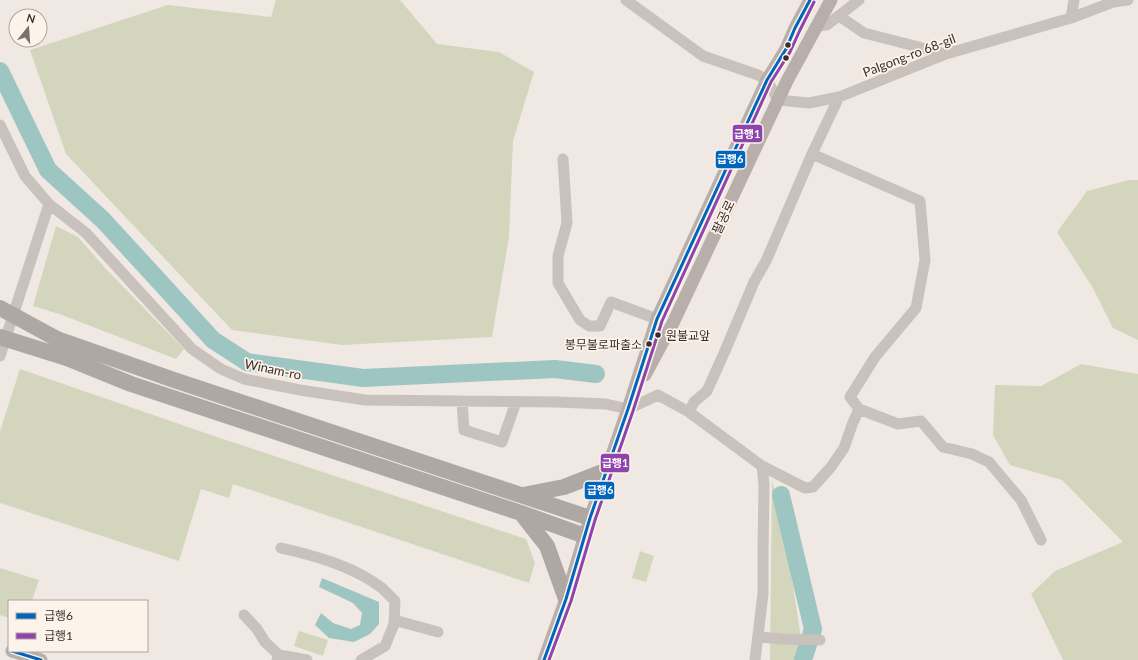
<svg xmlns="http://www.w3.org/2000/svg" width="1138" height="660" font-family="Lato,'Noto Sans KR',sans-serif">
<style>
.green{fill:#d3d6bc}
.water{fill:#9dc5c1}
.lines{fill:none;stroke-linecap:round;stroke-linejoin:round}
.river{stroke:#9dc5c1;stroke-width:18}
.minor{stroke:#c9c1bc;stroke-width:11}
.major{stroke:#b8afab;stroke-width:13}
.highway{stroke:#afa7a2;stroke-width:16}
.highway-bridge{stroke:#afa7a2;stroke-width:16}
.bus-1-casing{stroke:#fcf3eb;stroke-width:6}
.bus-2-casing{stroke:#fcf3eb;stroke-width:6}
.bus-1{stroke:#0065bd;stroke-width:3}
.bus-2{stroke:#8e44ad;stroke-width:3}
.bus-dot{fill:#3b2d29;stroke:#fcf3eb;stroke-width:1.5}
.labels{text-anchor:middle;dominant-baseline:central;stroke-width:3.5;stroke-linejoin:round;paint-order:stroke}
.bus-label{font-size:12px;fill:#3b2d29;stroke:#fcf3eb;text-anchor:start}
.street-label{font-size:13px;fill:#3b2d29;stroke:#fcf3eb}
.line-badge{stroke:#fcf3eb;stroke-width:1.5}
.badge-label{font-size:11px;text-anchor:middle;font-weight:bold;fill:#fff}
</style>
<rect width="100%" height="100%" fill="#f0e9e3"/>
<path class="green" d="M276,0H400L437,44L499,52L534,72L513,141L509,237L492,337L342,345L232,330L66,154L30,50L168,5L271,17Z
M1129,180H1138V340L1113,328L1093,288L1057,232L1087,191Z
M56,226L78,237L106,269L184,349L176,359L62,315L33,306Z
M1081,364L1138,374V660H1063L1031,594L1055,571L1123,542L1062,480L1010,465L993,435L995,385L1041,386Z
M20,369L217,437L526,539L535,563L529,583L233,484L229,498L201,489L179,561L0,503V431Z
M772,479L788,553L802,644L799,660H770Z
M640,551L654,556L646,582L632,578Z
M0,568L39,580L32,601H9V618L0,615Z
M299,631L328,640L323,656L294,646Z"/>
<path class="water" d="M322,578L379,602V624L370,634L354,642L329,638L315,625L321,613L333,623L351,629L360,625L362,613L353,603L319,587Z"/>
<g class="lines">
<path class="river" d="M0,71L48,170L103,220L213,340L247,362L363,378L555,369L596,374
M781,495L813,629L803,660"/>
<path class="minor" d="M626,0L703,56L758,75L767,80L778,100L809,103L839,97L946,54L1071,18L1113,2L1128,0
M839,16L864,33L946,54
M1071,18L1074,0
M817,26L827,25L859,0
M0,125L25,176L49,204L86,233L192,349L221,369L244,379L300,390L365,400L557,402L606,404L628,409L658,395L689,412L762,466L764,485L763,550V594L755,660
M812,154L920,201L925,260L916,308L875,357L850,397L859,409
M563,159L567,223L558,256V283L580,320L589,326H600L611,302L657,319
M0,356L49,204
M462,401L464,430L502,442L516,402
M689,412L694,402L707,391L725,351L754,282L766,261L812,154L839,97
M762,466L805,488L813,487L831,467L844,448L852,425L859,409L898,424L921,421L943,447L972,454L989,462L1021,500L1041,540
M281,548C316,556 353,566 382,588C386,592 391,597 395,601L394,624L385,646L361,660
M244,615L257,629L265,642L279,655L277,660
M394,620L438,632
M758,637L782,639L820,640
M279,655L307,660"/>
<path class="major" d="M645,375L673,323L787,81L831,0
M12,651L41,660
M544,660L566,599L590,518L628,409L657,319L767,80L786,49L795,28L810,0"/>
<path class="highway" d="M57,339L174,380L590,518
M67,358L131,384L521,513L585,536
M523,495L564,487L605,471
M521,513L547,546L566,599"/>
<path class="highway-bridge" d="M0,308L57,339
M0,337L67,358"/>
<defs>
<path id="bus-1" d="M12,651L41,660
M544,660L566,599L590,518L628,409L657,319L767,80L786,49L795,28L810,0"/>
<path id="bus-2" d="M549,660L571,601L595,520L633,411L662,321L771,82L790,52L800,30L814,2"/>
</defs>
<use href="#bus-1" class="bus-1-casing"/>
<use href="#bus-2" class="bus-2-casing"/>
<use href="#bus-1" class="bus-1"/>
<use href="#bus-2" class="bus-2"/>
</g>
<g class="bus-dot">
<circle cx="788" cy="45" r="3.5"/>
<circle cx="786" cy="58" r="3.5"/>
<circle cx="658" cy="335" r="3.5"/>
<circle cx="649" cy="344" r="3.5"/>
</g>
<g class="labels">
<g class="bus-label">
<text x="666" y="335">원불교앞</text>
<text x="642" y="344" text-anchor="end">봉무불로파출소</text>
</g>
<g class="street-label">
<text transform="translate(909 55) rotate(-21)">Palgong-ro 68-gil</text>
<text transform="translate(723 217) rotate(-65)">팔공로</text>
<text transform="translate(273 369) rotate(12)">Winam-ro</text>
</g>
</g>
<g class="line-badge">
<rect x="732" y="124" width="31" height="19" rx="4" fill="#8e44ad"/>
<rect x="715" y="150" width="31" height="19" rx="4" fill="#0065bd"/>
<rect x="600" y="453" width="30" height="20" rx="4" fill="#8e44ad"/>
<rect x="584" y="481" width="31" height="19" rx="4" fill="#0065bd"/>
</g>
<g class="badge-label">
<text x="747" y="138">급행1</text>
<text x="730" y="163">급행6</text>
<text x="615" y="467">급행1</text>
<text x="600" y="494">급행6</text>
</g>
<rect x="8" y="600" width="140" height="52" fill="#fcf3eb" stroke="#afa49d"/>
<rect x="16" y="613" width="20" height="6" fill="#0065bd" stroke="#afa49d"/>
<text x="44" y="620" font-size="12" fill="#3b2d29">급행6</text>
<rect x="16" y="633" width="20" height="6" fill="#8e44ad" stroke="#afa49d"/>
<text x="44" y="640" font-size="12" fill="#3b2d29">급행1</text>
<g transform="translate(28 28) rotate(17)"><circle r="19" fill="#fcf3eb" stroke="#afa49d"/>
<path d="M0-3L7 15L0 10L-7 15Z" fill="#7a6f6a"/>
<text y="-6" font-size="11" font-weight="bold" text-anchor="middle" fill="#3b2d29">N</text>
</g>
</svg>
